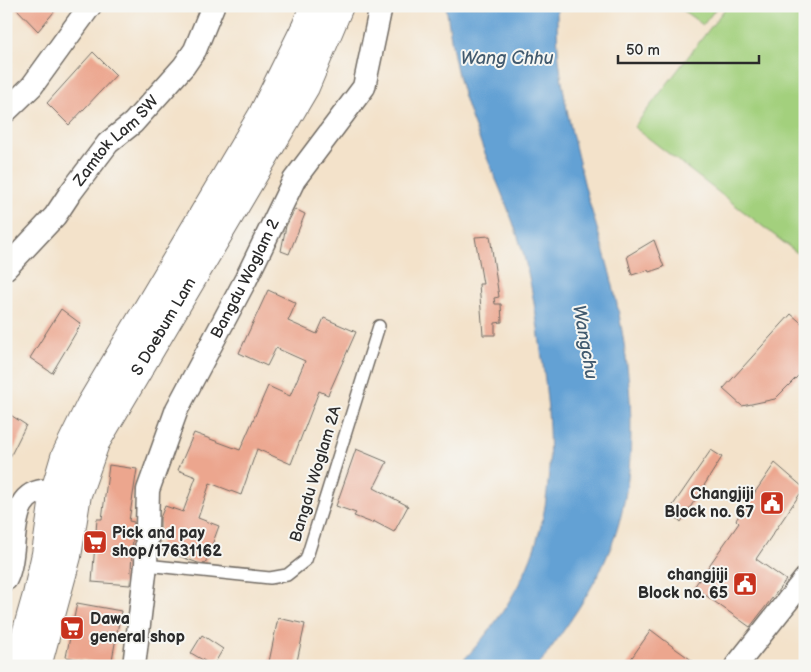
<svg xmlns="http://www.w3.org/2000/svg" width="811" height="672" font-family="'Balsamiq Sans',sans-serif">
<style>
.green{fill:#a3d07d;stroke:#677e54}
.water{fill:#63a1d4;stroke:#476680}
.building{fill:#eca68e}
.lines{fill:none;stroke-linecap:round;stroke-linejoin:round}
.lane-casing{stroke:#716b63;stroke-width:14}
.street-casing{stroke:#716b63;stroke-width:25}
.highway-casing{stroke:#716b63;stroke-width:30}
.lane{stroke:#fff;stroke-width:11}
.street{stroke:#fff;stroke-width:22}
.highway{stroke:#fff;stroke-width:28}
.labels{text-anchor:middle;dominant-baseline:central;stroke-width:4;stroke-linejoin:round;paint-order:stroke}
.street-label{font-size:16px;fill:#2b2b2b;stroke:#f6f6f2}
.poi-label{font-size:16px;font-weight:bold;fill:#2b2b2b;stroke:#f6f6f2;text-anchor:end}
.water-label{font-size:18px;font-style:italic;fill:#415a6f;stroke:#f6f6f2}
</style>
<rect width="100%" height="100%" fill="#f6f6f2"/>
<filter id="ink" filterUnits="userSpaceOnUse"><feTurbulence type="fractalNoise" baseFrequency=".02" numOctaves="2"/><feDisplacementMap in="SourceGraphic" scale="10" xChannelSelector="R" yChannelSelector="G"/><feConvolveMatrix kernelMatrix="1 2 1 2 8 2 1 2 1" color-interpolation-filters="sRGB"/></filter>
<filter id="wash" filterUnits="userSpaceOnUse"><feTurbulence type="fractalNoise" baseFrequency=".0096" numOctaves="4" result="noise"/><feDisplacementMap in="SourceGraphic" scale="20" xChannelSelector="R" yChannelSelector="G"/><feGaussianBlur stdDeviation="1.12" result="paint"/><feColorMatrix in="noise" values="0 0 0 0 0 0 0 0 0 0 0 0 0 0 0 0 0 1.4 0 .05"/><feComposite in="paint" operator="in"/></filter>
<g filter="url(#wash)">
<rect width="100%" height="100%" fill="#f3e2ca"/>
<path class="green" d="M677,6H718L703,25Z
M727,6H805V259L634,127Z"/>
<path class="water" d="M446,6H557C557,24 557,42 559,59C563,96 572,134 581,170C590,210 605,250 614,290C632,372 642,468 611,547C594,590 565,629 538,666H458C553,568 560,480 541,351C536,314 531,276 519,240C504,193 481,149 466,103C455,71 451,39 446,6Z"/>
<g id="blocks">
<path class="building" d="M14,6H59L38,31Z
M93,52L116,75L69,125L47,103Z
M295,209L305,214L289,254L281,251L286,226Z
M490,236L499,297L494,298L495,304H501L502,322L495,323V335H483L479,284H483L475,237Z
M654,240L664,267L649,272L648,270L632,275L627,256Z
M268,290L296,303L288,321L317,334L324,318L356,332L328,395L319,391L291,464L257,449L241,495L210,483L198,518L219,526L205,564L198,563L160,549V518L165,506L183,512L196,477L178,470L194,433L240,450L268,386L290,396L305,361L276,348L267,366L239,353Z
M61,309L81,324L52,373L30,358Z
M791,314L805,326V369L775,399L742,406L723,389Z
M6,412L26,425L6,465Z
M356,449L387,462L374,488L408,506L394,532L373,521L372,523L354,516L356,513L336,506Z
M711,450L722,457L681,522L669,511Z
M775,463L804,488L756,559L786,580L750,627L694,587L739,523L736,520Z
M109,465L137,469L129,521L134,522L130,585L92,582L97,519H102Z
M77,603L121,611L111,665L66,657Z
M278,618L305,624L296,666L269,662Z
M651,630L676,649L700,666H626Z
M202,635L223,649L213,666L191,653Z"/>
</g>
</g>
<g filter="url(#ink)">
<use href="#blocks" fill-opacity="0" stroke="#716b63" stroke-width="1"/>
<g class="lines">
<defs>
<path id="lane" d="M146,565L270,578L287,575L306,560L379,326"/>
<g id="street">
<path d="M6,111L32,86L90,6"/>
<path id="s1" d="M6,268L55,216L71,192L108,143L133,123L184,66L195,50L213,6"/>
<path d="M6,579C21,549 2,485 55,491"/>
<path id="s2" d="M134,666L146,565L148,490L177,409L246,279L294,180L364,87L381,6"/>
<path d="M736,666L805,579"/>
</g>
<g id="highway">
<path d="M17,666L37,595L46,554L55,491L65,457L90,406L262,116L306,27L314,6"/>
<path id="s3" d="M37,666L67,556L77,494L95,443L305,87L339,6"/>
</g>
</defs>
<use href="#lane" class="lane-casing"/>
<use href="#street" class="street-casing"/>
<use href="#highway" class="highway-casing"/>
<use href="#lane" class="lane"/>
<use href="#street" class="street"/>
<use href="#highway" class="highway"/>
</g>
</g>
<defs>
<symbol id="civic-square" viewBox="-11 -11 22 22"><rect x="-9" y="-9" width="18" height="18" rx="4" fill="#c8321e" stroke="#f6f6f2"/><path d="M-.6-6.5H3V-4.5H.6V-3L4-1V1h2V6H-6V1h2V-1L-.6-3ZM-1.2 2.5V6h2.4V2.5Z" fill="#fff"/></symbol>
<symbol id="supermarket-square" viewBox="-11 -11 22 22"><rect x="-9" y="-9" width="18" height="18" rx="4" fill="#c8321e" stroke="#f6f6f2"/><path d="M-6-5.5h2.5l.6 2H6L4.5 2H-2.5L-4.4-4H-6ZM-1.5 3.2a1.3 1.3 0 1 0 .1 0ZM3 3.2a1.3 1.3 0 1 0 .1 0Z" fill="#fff"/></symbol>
</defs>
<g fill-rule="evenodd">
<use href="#civic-square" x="758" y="489" width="28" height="28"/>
<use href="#supermarket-square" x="81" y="528" width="28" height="28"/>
<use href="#civic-square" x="731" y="570" width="28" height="28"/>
<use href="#supermarket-square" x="58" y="614" width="28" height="28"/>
</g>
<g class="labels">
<g class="street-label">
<text stroke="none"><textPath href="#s1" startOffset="169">Zamtok Lam SW</textPath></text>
<text stroke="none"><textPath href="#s2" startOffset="410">Bangdu Woglam 2</textPath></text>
<text stroke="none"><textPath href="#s3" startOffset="366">S Doebum Lam</textPath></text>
<text transform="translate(316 474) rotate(-73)">Bangdu Woglam 2A</text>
</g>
<g class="poi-label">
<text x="754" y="494">Changjiji<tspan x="754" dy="18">Block no. 67</tspan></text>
<text x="112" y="533" text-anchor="start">Pick and pay<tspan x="112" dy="18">shop/17631162</tspan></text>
<text x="728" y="575">changjiji<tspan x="728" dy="18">Block no. 65</tspan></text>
<text x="90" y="619" text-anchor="start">Dawa<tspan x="90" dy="18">general shop</tspan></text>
</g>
<g class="water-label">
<text x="507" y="58">Wang Chhu</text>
<text transform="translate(585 342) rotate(80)">Wangchu</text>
</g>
</g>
<rect width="811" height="672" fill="none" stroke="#f6f6f2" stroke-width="25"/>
<path d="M618 55v8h141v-8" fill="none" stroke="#2b2b2b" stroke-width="2.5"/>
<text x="626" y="55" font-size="15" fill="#2b2b2b" stroke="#f6f6f2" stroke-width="4" paint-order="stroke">50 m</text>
</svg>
